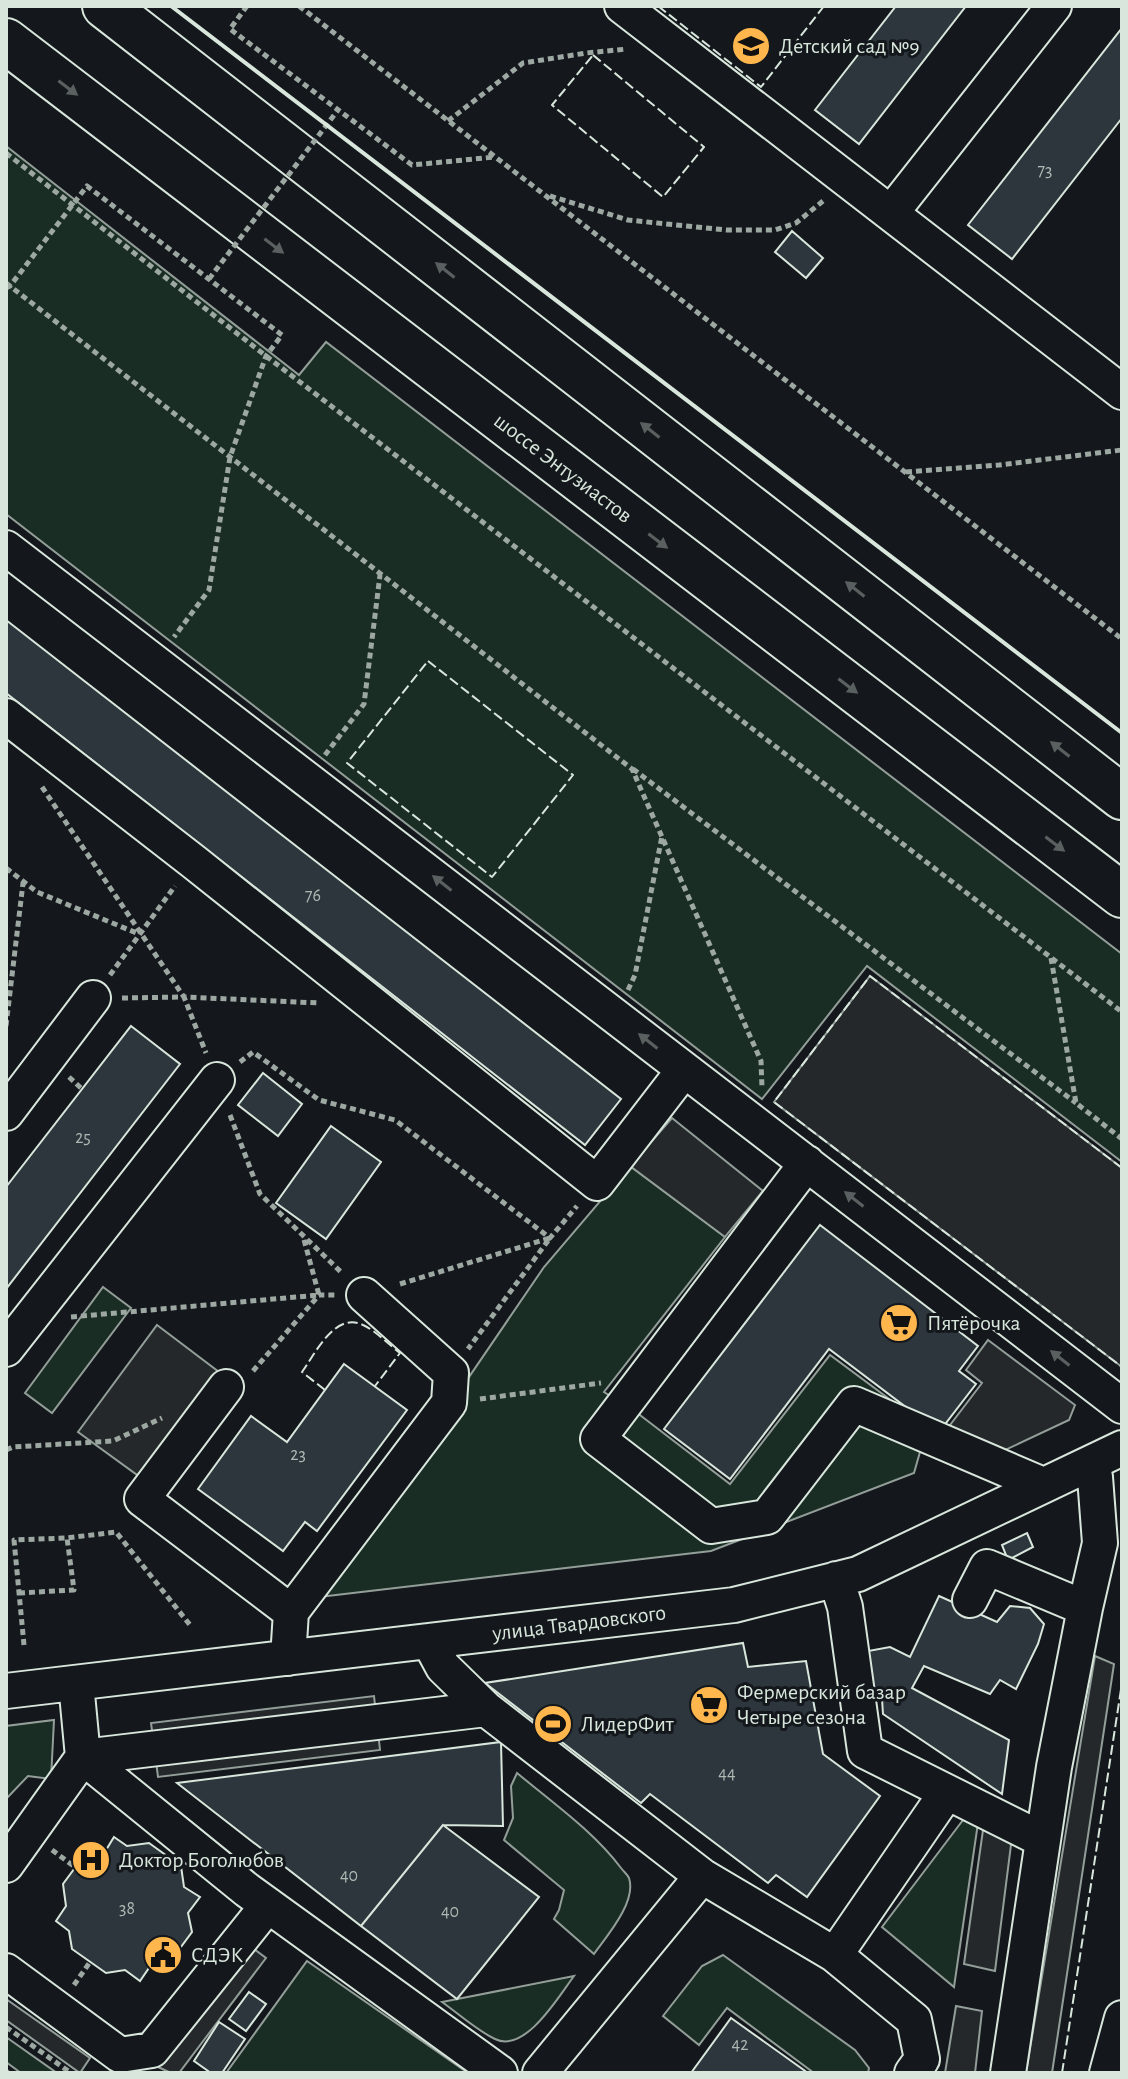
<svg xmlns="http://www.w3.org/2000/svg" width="1128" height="2079" font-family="'Alegreya Sans',sans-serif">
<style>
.green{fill:#1a2d24;stroke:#939e99;stroke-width:2}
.parking{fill:#24282b;stroke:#939e99;stroke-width:2}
.building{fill:#2c363c;stroke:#d8e6dc;stroke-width:2}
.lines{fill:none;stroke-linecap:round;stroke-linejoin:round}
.minor-casing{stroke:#d8e6dc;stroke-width:38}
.highway-casing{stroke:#d8e6dc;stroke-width:48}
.path{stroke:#9da8a2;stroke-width:5;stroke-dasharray:6 4;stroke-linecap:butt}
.minor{stroke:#14181c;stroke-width:34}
.highway{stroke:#14181c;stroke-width:44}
.path-bridge{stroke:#9da8a2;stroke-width:5;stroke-dasharray:6 4;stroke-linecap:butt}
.fence{stroke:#d8e6dc;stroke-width:2;stroke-dasharray:10 4;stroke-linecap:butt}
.wall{stroke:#d8e6dc;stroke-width:4}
.oneway{fill:#59605f}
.labels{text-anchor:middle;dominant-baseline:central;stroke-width:6;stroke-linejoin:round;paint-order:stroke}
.number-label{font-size:18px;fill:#adbab4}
.poi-label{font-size:22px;fill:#d8e6dc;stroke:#14181c;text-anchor:start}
.street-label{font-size:22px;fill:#d8e6dc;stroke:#14181c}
</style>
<rect width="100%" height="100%" fill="#14181c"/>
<path class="green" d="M6,146L299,375L326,342L1122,954V1162L867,966L762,1099L6,514Z
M630,1166L725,1237L604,1392L636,1412L730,1484L830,1355L935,1433L922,1445L914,1473L711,1551L319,1597L544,1267Z
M103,1287L131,1308L52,1413L25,1393Z
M54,1720L51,1779L28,1776L6,1799V1726Z
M517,1773C553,1803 593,1831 621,1868C624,1872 627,1874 629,1878C637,1902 606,1937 594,1954L554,1919L559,1910L564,1890L504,1840L513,1818L511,1786Z
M963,1820L978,1823L954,1987L882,1927Z
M723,1955L855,2050L869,2068L868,2073H814L727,2008L699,2045L663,2016L702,1966Z
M307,1961L468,2073H226Z
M574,1976C559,1996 525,2054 495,2039C476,2030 459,2014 442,2002Z
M6,2037L54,2071L52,2073H21L6,2062Z"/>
<path class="parking" d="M870,976L1122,1168V1367L774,1102Z
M672,1118L763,1191L725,1237L630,1166Z
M157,1325L219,1372L140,1477L78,1432Z
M988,1340L1075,1405L1069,1420L1001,1452L947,1429L982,1383L966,1370Z
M1095,1656L1114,1664L1052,2073H1026Z
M374,1696L380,1750L158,1777L151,1723Z
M983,1830L1012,1837L995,1971L964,1964Z
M250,1946L266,1958L179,2073H171L158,2067Z
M6,1999L90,2058L80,2073L6,2020Z
M956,2006L982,2011L975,2073H945Z"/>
<path class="building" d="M896,6H966L859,144L815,110Z
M1122,28V118L1012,259L968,225Z
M792,231L823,258L806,278L775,252Z
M6,620L621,1099L585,1145L6,693Z
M131,1026L180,1064L6,1289V1187Z
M263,1073L302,1104L278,1136L238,1105Z
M331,1126L381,1162L326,1239L276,1203Z
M820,1225L978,1346L959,1371L976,1384L939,1432L829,1349L730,1479L664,1429Z
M344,1364L407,1410L317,1531L305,1522L283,1551L198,1489L251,1416L287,1442Z
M1027,1533L1033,1547L1008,1560L1002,1545Z
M939,1596L997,1622L1010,1606L1030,1608L1044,1624L1038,1644L1016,1689L1000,1680L990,1694L924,1666L912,1688L1009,1740L1002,1794L883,1714L882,1699L862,1677L868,1651L890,1647L910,1657Z
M743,1643L748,1667L806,1661L823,1754L880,1796L807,1897L776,1875L768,1883L650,1794L641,1803L485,1683Z
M501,1742L503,1826L443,1825L361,1926L177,1783Z
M443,1825L539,1897L457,1999L361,1926Z
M114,1837L127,1846L149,1843L181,1866L184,1887L200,1897L188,1913L192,1932L169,1963L151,1965L140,1981L125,1970L106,1973L72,1949L69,1931L56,1921L66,1906L63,1884L86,1853L106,1850Z
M249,1992L266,2004L246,2031L229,2019Z
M731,2018L808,2073H691Z
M219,2022L245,2039L222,2073H211L194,2061Z"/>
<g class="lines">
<defs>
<path id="minor" d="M622,6L1122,392
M891,213L1054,6
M6,548L1122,1406
M6,716L194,862L597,1183L684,1070
M6,1113L93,998
M807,1163L598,1439L711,1526L767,1517L854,1404L1043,1485
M6,1349L217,1080
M226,1387L142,1499L291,1612
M836,1579L845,1607L865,1751L1043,1840
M970,1600L987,1567L1085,1608
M288,1658L291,1612L449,1403L451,1373L364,1295
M6,1691L734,1605L858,1574L1122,1448
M486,1709L702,1876L835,1955L914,2020L922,2059L912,2073
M83,1757L247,1890L500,2073
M83,1757L486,1709L443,1667L429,1641
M6,1865L83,1757L76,1683
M835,1955L947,1792
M6,1971L120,2055L152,2050L268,1905
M540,2073L702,1876
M1008,2073L1054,1767L1085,1608L1100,1543L1095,1477L1092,1463
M1107,2073L1122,2018"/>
<path id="highway" d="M105,6L1122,797
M6,41L1122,895"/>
</defs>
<use href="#minor" class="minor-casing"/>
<use href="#highway" class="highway-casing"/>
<path class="path" d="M247,6L230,29L412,165L495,157
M299,6L1122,639
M448,121L523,63L586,53L627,49
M6,153L266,356L1122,1012
M550,196L628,220L726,230H775L796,223L823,201
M6,283L632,769L761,1061L762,1088
M6,288L10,286L87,186L282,335L266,356L230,457L209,590L174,637
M906,472L999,465L1122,450
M325,755L364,704L380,575
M633,769L1076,1103
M42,787L184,997L320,1003
M6,868L37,892L139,934
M1051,958L1076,1103L1122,1139
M110,975L175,886
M628,990L635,975L662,836
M122,998L184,997L206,1053
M6,1026L23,883
M240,1062L253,1052L319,1100L395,1120L550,1238L577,1206
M69,1077L82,1089
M230,1115L260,1194L342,1273
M400,1284L550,1238L468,1349
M71,1317L319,1295L303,1236
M253,1371L319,1295H336
M480,1399L601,1383
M6,1450L13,1447L113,1441L162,1418
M19,1593L74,1590L67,1538
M24,1645L14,1540L67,1538L116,1532L190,1625
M52,1850L75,1867
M74,1985L90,1962
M6,2027L71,2073
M6,2071L8,2073"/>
<use href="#minor" class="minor"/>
<use href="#highway" class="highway"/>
<path class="path-bridge" d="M209,279L338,110"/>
<path class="fence" d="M658,6L761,87L824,6
M593,55L704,147L663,197L552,105Z
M428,661L573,775L492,877L347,763Z
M1122,1168L870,976L774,1102L1122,1367
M325,1390L302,1372C315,1354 335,1311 363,1325C376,1331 388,1344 400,1353L375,1386
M1062,2073L1122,1683"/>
<path class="wall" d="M171,6L1122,733"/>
</g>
<defs><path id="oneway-solid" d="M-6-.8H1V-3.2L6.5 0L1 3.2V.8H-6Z" transform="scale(2)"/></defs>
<g class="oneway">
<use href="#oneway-solid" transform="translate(68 88) rotate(37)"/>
<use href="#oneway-solid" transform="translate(274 246) rotate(37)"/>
<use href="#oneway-solid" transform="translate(445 270) rotate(-142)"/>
<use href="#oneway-solid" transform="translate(650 430) rotate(-142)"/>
<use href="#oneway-solid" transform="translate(658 541) rotate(37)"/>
<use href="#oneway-solid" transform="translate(855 589) rotate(-142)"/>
<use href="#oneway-solid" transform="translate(848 686) rotate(37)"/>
<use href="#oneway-solid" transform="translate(1060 749) rotate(-142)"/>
<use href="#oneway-solid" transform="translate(1055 844) rotate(37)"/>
<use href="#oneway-solid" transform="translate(442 883) rotate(-142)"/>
<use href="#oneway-solid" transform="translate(648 1041) rotate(-142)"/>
<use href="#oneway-solid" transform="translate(854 1199) rotate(-142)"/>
<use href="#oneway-solid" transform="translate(1060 1358) rotate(-142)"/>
</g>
<defs>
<symbol id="school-disc" viewBox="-11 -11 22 22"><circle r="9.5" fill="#ffb74d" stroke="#14181c"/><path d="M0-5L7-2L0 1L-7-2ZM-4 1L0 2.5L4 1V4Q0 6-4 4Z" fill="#111"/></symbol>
<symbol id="supermarket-disc" viewBox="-11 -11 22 22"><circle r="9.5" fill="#ffb74d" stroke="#14181c"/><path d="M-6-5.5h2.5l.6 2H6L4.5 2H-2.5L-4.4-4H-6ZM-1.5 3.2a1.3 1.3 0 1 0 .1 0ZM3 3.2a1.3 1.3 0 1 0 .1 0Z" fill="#111"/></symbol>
<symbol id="stadium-disc" viewBox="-11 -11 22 22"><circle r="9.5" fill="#ffb74d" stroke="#14181c"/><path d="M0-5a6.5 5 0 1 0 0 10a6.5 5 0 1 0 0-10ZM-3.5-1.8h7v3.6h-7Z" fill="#111"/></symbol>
<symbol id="hospital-disc" viewBox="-11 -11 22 22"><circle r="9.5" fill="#ffb74d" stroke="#14181c"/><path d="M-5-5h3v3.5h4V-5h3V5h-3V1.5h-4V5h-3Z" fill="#111"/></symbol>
<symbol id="civic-disc" viewBox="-11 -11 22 22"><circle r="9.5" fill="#ffb74d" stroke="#14181c"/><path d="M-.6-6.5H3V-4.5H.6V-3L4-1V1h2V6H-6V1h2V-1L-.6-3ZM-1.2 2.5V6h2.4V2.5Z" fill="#111"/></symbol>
</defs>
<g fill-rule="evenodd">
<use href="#school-disc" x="729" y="24" width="44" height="44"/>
<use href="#supermarket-disc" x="877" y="1301" width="44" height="44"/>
<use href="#supermarket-disc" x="687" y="1683" width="44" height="44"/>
<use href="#stadium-disc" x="531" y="1702" width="44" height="44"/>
<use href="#hospital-disc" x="69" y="1838" width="44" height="44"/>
<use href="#civic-disc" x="141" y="1933" width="44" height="44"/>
</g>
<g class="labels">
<g class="number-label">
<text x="1045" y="171">73</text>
<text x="313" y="896">76</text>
<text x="83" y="1138">25</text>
<text x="298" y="1455">23</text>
<text x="727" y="1774">44</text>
<text x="349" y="1876">40</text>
<text x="127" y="1909">38</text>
<text x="450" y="1912">40</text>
<text x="740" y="2045">42</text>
</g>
<g class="poi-label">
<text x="779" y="46">Детский сад №9</text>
<text x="927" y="1323">Пятёрочка</text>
<text x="737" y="1692">Фермерский базар<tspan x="737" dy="25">Четыре сезона</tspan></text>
<text x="581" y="1724">ЛидерФит</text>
<text x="119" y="1860">Доктор Боголюбов</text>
<text x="191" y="1955">СДЭК</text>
</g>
<g class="street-label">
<text transform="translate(563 468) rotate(37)">шоссе Энтузиастов</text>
<text transform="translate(579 1623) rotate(-7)">улица Твардовского</text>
</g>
</g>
<rect width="1128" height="2079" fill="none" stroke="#d8e6dc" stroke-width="16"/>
</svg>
